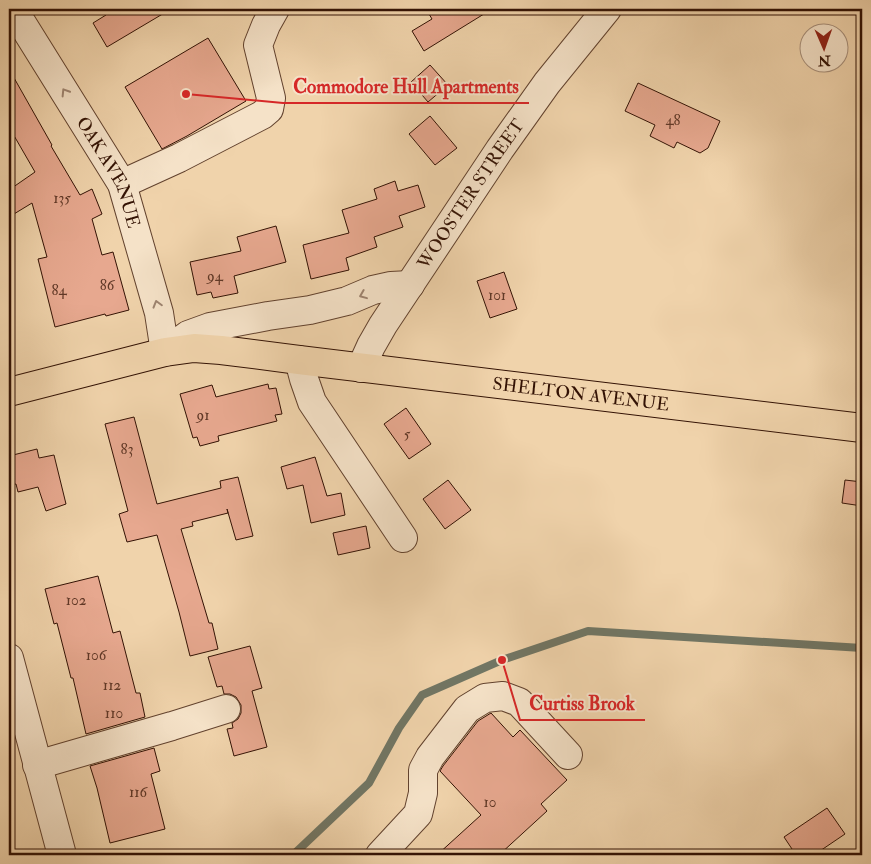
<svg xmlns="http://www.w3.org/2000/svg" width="871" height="864" font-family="'IM FELL Double Pica',serif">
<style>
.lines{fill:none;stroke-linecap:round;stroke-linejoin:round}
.stream{stroke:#717664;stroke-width:8}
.building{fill:#e7a88f;stroke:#331204}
.minor-casing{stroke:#62422e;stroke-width:30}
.major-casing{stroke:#331204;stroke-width:30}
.minor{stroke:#f5e2c8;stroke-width:28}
.major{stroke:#f0d3ab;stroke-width:28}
.oneway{stroke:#9e8470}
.labels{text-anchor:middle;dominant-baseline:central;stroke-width:4;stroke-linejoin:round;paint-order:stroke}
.number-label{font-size:15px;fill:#603827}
.street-label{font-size:18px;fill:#331204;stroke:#f5e2c8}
.leader{fill:none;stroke:#d62828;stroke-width:2}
.callout-dot{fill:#d62828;stroke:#f5e2c8;stroke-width:2}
.callout-label{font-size:19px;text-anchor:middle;font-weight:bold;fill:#d62828;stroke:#f5e2c8;stroke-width:4;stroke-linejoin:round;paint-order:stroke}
</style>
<rect width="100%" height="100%" fill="#f0d3ab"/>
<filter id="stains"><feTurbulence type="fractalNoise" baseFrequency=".004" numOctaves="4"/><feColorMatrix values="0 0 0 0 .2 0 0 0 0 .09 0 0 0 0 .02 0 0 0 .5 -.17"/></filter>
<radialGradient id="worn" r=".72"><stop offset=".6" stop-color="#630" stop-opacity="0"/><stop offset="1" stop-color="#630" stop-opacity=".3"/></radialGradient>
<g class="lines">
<path class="stream" d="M293,855L369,783L399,728L422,695L502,660L588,631L862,648"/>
</g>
<path class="building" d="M102,9H171L107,47L93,23L106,15Z
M426,9H492L424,51L412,31L432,19Z
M208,38L246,101L187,136L162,149L125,87Z
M430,65L448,85L428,102L411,82Z
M9,69L52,145L51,146L80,195L92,189L102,214L92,219L102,255L113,252L129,310L106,316L105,314L55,327L38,259L47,257L32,203L9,217V190L35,172L9,127Z
M638,83L720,121L708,148L700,153L677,142L674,148L650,136L655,125L625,111Z
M430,116L457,148L435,165L409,134Z
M395,181L398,191L418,185L425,207L399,216L403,227L374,237L377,247L346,258L349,270L311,279L303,245L349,233L342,210L377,199L374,189Z
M276,226L286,262L234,276L238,293L213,298L211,292L197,295L190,262L241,251L237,237Z
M504,272L517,309L490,318L477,281Z
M268,384L269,389L276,388L282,414L275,415L277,421L218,436L219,441L200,446L197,437L193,438L180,394L212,385L216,397Z
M406,408L431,444L409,459L384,424Z
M134,417L157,504L221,488L220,481L238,477L253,536L236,540L227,509L228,513L192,522L193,526L181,529L209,623H212L218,649L190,656L179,612L157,535L127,542L119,514L128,511L105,424Z
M37,449L39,458L54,455L66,504L46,511L38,487L18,492L16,484L9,485V456Z
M315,457L327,496L341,493L345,515L311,523L303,485L287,489L281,467Z
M448,480L471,510L445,529L423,499Z
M845,480L862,482V506L842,503Z
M366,526L370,548L338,555L333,533Z
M98,576L113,633L120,631L136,693H140L145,717L86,734L73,678H71L57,623L54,624L45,589Z
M250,646L262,688L252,691L267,747L234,756L227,729L233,728L232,723L238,719L241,713V705L236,697L230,694H224L222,686L217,687L208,657Z
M491,713L513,737L520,730L567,780L541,804L547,811L499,855H437L481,815L440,771L443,766L478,721Z
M154,748L160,771L151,774L165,829L110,843L97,788L90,766Z
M827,808L845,834L814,855H796L784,837Z"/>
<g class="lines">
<defs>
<g id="minor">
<path id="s1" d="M13,9L122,184L159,313L165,352L188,335L210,327L268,316L310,310L347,301L373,290L391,286L410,285"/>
<path d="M122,184L179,158L262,115L269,109L271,98L258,45L266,25L275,9"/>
<path d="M299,360L304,379L312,402L403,538"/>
<path id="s2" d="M361,368L371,346L383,325L500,149L547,83L607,9"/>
<path d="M9,658L62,855"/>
<path d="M37,765L172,726L226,709"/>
<path d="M380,855L418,814L423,793V770L430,757L467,709L485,698L503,696L519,702L568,755"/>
</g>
<g id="major">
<path id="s3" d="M9,392L165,352L194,348L221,350L299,360L862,428"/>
</g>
</defs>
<use href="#minor" class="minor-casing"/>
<use href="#major" class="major-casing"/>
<use href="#minor" class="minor"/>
<use href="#major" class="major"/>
</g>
<defs><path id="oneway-chevron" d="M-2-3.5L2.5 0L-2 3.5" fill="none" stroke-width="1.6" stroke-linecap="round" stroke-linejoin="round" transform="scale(1.25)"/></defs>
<g class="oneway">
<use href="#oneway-chevron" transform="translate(65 92) rotate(-122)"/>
<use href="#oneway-chevron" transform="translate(363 295) rotate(158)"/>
<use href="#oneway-chevron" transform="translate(157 304) rotate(-106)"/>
</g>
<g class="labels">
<g class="number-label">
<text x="673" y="120">48</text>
<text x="62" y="198">135</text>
<text x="215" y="276">94</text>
<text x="107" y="285">86</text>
<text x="59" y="290">84</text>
<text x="497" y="295">101</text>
<text x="203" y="415">91</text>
<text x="407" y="434">5</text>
<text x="127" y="449">83</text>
<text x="76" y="600">102</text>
<text x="96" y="655">106</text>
<text x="112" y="685">112</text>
<text x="114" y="713">110</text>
<text x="138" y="792">116</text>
<text x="490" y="802">10</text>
</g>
<g class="street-label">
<text stroke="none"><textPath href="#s1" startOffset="190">OAK AVENUE</textPath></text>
<text stroke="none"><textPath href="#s2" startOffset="206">WOOSTER STREET</textPath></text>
<text stroke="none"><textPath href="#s3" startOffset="580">SHELTON AVENUE</textPath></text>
</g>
</g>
<path class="leader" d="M186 94L283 103H529M502 660L520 720H645"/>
<g class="callout-dot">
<circle cx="186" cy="94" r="5"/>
<circle cx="502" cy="660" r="5"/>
</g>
<g class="callout-label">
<text x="406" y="93">Commodore Hull Apartments</text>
<text x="582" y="710">Curtiss Brook</text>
</g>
<rect width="871" height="864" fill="none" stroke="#f0d3ab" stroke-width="30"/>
<rect x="10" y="10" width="851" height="844" fill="none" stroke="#331204" stroke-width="2.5"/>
<rect x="15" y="15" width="841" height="834" fill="none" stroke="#331204"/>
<g transform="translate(824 48) rotate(178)"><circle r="24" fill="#f5e2c8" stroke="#a78f7a"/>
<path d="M0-4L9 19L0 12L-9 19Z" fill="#8f2418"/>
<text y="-8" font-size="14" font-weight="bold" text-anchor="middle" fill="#331204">N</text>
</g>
<rect width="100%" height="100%" filter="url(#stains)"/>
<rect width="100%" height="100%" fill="url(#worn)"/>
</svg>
